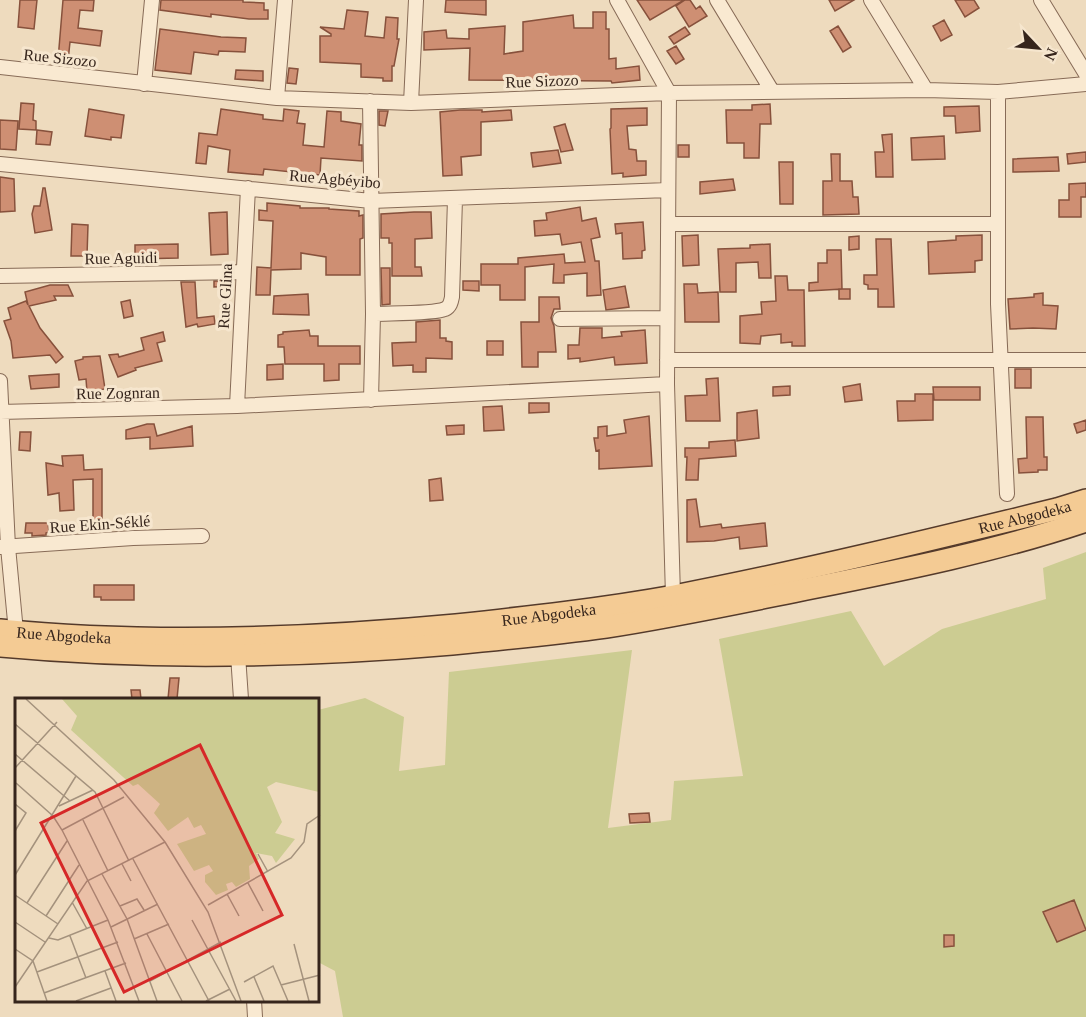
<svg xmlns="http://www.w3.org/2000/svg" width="1086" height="1017" font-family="Georgia,serif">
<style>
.green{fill:#cccc92}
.building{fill:#ce8f73;stroke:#87513c;stroke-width:1.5}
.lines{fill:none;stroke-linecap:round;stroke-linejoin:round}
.street-casing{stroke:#876b57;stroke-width:16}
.primary-casing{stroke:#543a2b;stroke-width:24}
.street{stroke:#f9e9d1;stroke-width:14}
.primary{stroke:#f4cb94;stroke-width:21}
.labels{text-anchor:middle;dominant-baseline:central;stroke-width:6;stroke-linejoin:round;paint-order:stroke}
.street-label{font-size:16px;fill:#36251c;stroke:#f6e6ce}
.inset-road{fill:none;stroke:#a4927d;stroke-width:1.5}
.view{fill:#d62828;fill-opacity:0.15;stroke:#d62828;stroke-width:3}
.inset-edge{fill:none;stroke:#36251c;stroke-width:3}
</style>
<rect width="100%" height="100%" fill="#eedbbe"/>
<path class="green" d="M1086,552V1017H343L335,971L318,962V710L365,698L404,717L399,771L445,765L449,672L632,650L608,828L671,820L674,781L743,776L719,639L851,611L884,666L942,629L1046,599L1043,568Z"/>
<path class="building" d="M20,0H37L34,29L18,27Z
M63,0H94L93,11L80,10L78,28L102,31L100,46L70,42L68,61L58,60Z
M161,0H243V2L264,3V10H268V19H249L211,14V17L160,10Z
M446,0H486V15L445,12Z
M637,0H684L650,20Z
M685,0H690L696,9L700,6L707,16L689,27L676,6Z
M829,0H854L835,11Z
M955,0H974L979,8L965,17Z
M347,10L368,12L365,36L384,38L386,17L398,18L397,39H399L394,66H392V81H383V78L361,77V64L320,62V36H331V34L320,27L344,29Z
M593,12H606V29H609V59L616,58V69L639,66L640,80L612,83L611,81L469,80L470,48L424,50V32L446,30L447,38L469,39V29L505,26L504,54L523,51V22L573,15L574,28H593Z
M944,20L952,35L941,41L933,26Z
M838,26L851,47L843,52L830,31Z
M685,27L690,34L674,44L669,37Z
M160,29L221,37L246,38L245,52L219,51L218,55L194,52L191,74L155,70Z
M676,46L684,59L676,64L667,51Z
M289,68L298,69L296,84L287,83Z
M236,70L263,71V81L235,79Z
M21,103L34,104L33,120L36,121V130L19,129Z
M770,104L771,124H760L759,158H744V143H727L726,110H752V105Z
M979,106L980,131L956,133L955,116H944V107Z
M647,108V125L627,126L629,149L636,150L637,161H646V175L623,177V173L612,174L610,129L611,128V109Z
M89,109L124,115L121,138L111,137V140L85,136Z
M221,109L263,115V119L283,121L284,109L299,111L297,123L305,124L303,145L324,147L327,111L341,112V121L361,124L359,145H362V161L321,158L320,175L264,169L263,175L228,172L230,150L208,146L206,164L196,163L199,133L217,135Z
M460,110H482V112L511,110L512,120L481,122V155L461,157L462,175L443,176L440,112Z
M379,111H388L385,126L379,125Z
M0,120L18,121L16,150L0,149Z
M565,124L573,150L561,152L554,127Z
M37,130L52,132L50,145L36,144Z
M892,134L893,177H876L875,152H884L882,135Z
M944,136L945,159L912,160L911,138Z
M678,145H689V157H678Z
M558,150L561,163L533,167L531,153Z
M1086,152V162L1068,164L1067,154Z
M831,154H840V181H852L853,197H858L859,214L823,215V181H832Z
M1058,157L1059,171L1013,172V159Z
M779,162H793V204H780Z
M0,177L14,179L15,211L0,212Z
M733,179L735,190L700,194V182Z
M1086,183V197H1081V217H1059V200H1069V184Z
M43,188H45L52,230L35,233L32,214L34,206H40Z
M267,203L300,206V208H329V209L359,211V216L363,215V238L360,239V275H326V257L301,253V269L271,270L270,295H256L257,267L271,268L273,221L259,220V210L267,211Z
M580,207L582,221L596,218L600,237L591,239L595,261H599L601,295L587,296V273L564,275V283H553L554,264L525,267V300H500V285H481V264H518V258L564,254L565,263L585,262L581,242L562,245L560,234L535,236L534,221L547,220L546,213Z
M227,212L228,254L211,255L209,213Z
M414,212H431L432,238L415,239V267H421L422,276H392V243H389V238H381V214Z
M643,222L645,250L642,251V258L623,259L622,233L616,234L615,224Z
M72,224L88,225L87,256H71Z
M698,235L699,265L683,266L682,236Z
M982,235V260L975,261V272L929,274L928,242L956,240V236Z
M859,236V249L849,250V237Z
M876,239H891L894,307H878V289H868V285L864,284V275H877Z
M178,244V258L135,259V245Z
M770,244L771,278H759L758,262L736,263V292H720L718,249L750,248V245Z
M827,250H841L842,289L809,291V283L818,282V263H827Z
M381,268H390V304L382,305Z
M775,276H787L788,290H804L805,346H792V342L781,343V334L761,336L760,344L740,343V316L762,314L761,302L776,301Z
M214,281H231V286L214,287Z
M463,281H479V291L463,290Z
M181,282H195L197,318L214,316L215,324L198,327L197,324L186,327Z
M684,284H697L698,293L718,292L719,322H685Z
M50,285H68L73,296H54L56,300L29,306L40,328L63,357L56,363L50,355L13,358L11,341L4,321L11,319L8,308L26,301L28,305L25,292Z
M625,286L629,307L606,310L603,290Z
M839,289H850V299H839Z
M1043,293V305L1058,306L1056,329L1033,328L1010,329L1008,299L1034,297V294Z
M308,294L309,315L273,314L274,296Z
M539,297H559L560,309H554L551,318L554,326L556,352H538V367H522L521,322H539Z
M130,300L133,316L124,318L121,302Z
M440,320V338H446V341L452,342V359L426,358V372H413V365L393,366L392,343L416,342V322Z
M580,328H602V338L622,336L621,332L645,330L647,363L615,365L614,357L580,362V358L568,359V345H579Z
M309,330L310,336H318V346H360V364H339V380L324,381V364H285L284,347H278V335L283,334V332Z
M163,332L165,341L157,343L162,361L135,368L136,370L118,377L109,355L118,354L119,357L144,350L141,338Z
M487,341H503V355H487Z
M100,356L105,389L87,392L86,379L79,380L75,361L83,359V357Z
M283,364V379L267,380V365Z
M1015,369H1031V388H1015Z
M59,374V387L31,389L29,376Z
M718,378L720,421H686L685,396L707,395L706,379Z
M860,384L862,400L845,402L843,387Z
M790,386V395L773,396V387Z
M933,387H980V400H934Z
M915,394H933V420L898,421L897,401H915Z
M529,403H549V412L529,413Z
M502,406L504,430L484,431L483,407Z
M757,410L759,438L737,441V413Z
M649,416L652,466L599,469V450L596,451L594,438H598V427L607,426V436L626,433L624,420Z
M1026,417H1043L1044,457H1047V470H1038V472L1019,473L1018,459L1027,458Z
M1086,420V430L1077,433L1074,424Z
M147,424H154L157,436L192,426L193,446L150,449V437L126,439V430Z
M464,425V434L447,435L446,426Z
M20,432H31L30,451L19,450Z
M735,440L736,456L699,459L698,480H686L687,457H685V448H709V442Z
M83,455L84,470L102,469V523L93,524V479L73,480L74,510L60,511L59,493L48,495L46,463L63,466L62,456Z
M441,478L443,500L430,501L429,480Z
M696,499L700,527L721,524L722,528L765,523L767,546L740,549L739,537L714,541L687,542V500Z
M26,523H48L49,532L46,533V535L32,536V533H25Z
M94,585H134V600H101V597H94Z
M170,678H179L177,699H168Z
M131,690H140L141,699H132Z
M649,813L650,822L630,823L629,814Z
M1074,900L1086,930L1057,942L1043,912Z
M944,935H954V946L944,947Z"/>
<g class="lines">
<defs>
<path id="street" d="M617,0L669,93L667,384L673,596
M717,0L772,91
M871,0L926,90
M1041,0L1086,74
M0,67L277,98L411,103L669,93L926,90L998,92L1086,84
M144,84L152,0
M998,92V304L1007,494
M277,98L285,0
M370,101L373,314L371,400
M411,103L416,0
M0,164L371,201L668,190
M668,224H997
M0,276L243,272
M373,314C387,313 434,314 445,309C450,307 451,302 452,297L455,199
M560,319L667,318
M667,360H1086
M0,381L8,547L16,632
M237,406L248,188
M0,412L237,406L667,384
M0,547L133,538L202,536
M238,655L241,699
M254,1000L255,1017"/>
<g id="primary">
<path id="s1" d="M0,630C150,645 306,639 456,625C529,617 602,609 674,596C803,571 930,540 1057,509L1086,500"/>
<path d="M0,646C151,660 302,657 452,644C504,639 555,634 606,627C672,617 737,603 802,590C897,571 994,552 1086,521"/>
</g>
</defs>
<use href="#street" class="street-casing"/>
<use href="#primary" class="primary-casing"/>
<use href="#street" class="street"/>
<use href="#primary" class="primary"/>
</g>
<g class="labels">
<g class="street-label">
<text transform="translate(60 58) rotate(6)">Rue Sizozo</text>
<text transform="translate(542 81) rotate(-2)">Rue Sizozo</text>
<text transform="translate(335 179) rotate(5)">Rue Agbéyibo</text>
<text transform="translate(121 258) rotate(-1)">Rue Aguidi</text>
<text transform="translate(225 296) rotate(-87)">Rue Glina</text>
<text transform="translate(118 393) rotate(-1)">Rue Zognran</text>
<text stroke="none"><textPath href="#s1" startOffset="1036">Rue Abgodeka</textPath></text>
<text transform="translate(100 524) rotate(-4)">Rue Ekin-Séklé</text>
<text stroke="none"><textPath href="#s1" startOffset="550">Rue Abgodeka</textPath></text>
<text stroke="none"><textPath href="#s1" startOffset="64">Rue Abgodeka</textPath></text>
</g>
</g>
<g transform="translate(15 698)">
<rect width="304" height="304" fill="#eedbbe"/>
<path d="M47,1H304V94L261,84L252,89L267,124L260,135L280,141L261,165L257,158L241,155L244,161L234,168L235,181L221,189L217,184L211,186L213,192L201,197L190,184V177L198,173L194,167L179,173L162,146L191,136L186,127L179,130L173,119L153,133L139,115L145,106L123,86L118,88L56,32L62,18Z" fill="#cccc92"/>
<path class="inset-road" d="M11,1L99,82L150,144L193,214L226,303M0,26L80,94L114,163M0,56L55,103M0,70L42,24M1,85L38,118L47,132L93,222L124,303M0,106L11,115L0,133M44,108L78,92M68,122L93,173M47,132L109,99M243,156L253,174M118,161L194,303M107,166L116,183M87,176L112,221L142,303M0,177L61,78M233,185L248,213M212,196L224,218M0,197L43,226M57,204L72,231M12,205L52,143M193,207L276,160L289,144L292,126L305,117M105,208L122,201L129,212M31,218L64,167M177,222L221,303M0,224L30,244M96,229L143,206M132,236L167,303M55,238L71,280M34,240L43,242L93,222M119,241L154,226M279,246L294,303M0,251L18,263L32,303M90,273L101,303M22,274L103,244M239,279L249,303M135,283L206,244M229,284L258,268L273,303M266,287L305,277M0,289L72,183L150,144M29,295L111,265M61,303L96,290M191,303L215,291"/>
<path class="view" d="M185,47L267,217L109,294L26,125Z"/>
<rect width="304" height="304" class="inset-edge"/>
</g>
<g transform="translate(1038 48) rotate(116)" stroke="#f6e6ce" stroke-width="4.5" paint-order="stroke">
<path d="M0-4.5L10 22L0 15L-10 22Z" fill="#36251c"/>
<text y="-9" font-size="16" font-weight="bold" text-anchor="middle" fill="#36251c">N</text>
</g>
</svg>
